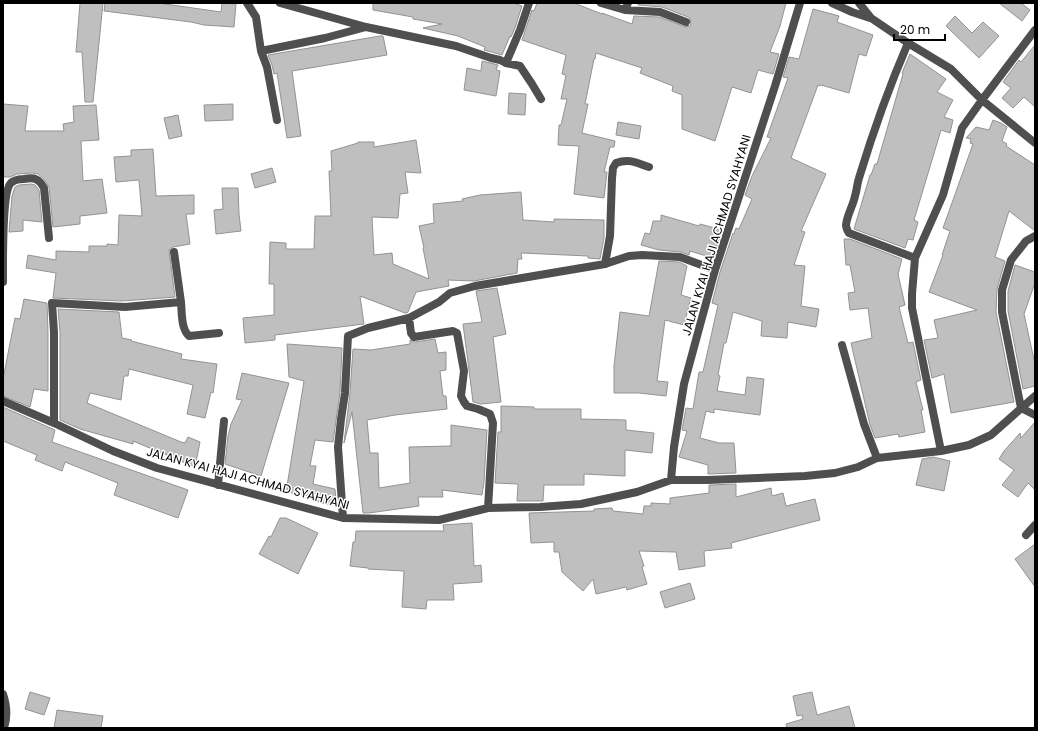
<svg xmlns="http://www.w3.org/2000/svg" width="1038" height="731" font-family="Poppins,sans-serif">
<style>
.building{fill:#bfbfbf;stroke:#939393}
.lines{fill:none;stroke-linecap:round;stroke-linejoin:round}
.minor{stroke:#4f4f4f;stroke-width:8}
.labels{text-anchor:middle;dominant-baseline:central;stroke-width:3;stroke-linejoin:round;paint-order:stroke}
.street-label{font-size:12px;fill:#000;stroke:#fff}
</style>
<rect width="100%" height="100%" fill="#fff"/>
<path class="building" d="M80,3H103L93,102H85L82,52H76Z
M105,3H158L221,12L222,3L236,4L234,27L204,25L191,22L104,11Z
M373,3H513L522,6L515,28L511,37L510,36L502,55L484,50L485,47L458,36L423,28L442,24L413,19V17L373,10Z
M537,3H574L602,14V13L632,24L634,16L659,17L686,27L690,26L691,24L690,19L688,17L662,7L638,5V3H786L780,26L770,52L779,54L773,74L758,70L751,93L732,87L715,141L682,129V95L672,91L673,86L640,73L642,68L596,53L595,59H594L585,104H588L582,133L615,141L614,147H610L604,172H607L604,198L574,194L579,146L558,145L559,125H561L567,99H561L566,75L562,74L566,55L522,40L532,10L534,11Z
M999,3H1021L1030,10L1022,21Z
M813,9L839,16L837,22L873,35L866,56L859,54L849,93L821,85L820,86L818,85L791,158L826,174L801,231L805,232L794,265L805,266L801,306L819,309L816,327L788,322L787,338L761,336L762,321L733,312L726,343H724L718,375L720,376L717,391L745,395L747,377L764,379L760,415L714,409V413L706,411L700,438L719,443H734L736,473L708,474V465L679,457L687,431L682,430L686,408L693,409L699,372H703L718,305L712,303L720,272L733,233L734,234L736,228L739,229L752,199L745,195L752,176L771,138L767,137L788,78L783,77L789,57L799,59Z
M955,16L972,33L983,22L999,36L979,58L946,26Z
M380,36H383L387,55L292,71L301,136L287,138L277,73L274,74L272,65L268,55Z
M1035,45V107L1024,97L1013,108L1002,98L1011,88L1003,82L1019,60L1021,62Z
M910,54L920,61L946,79L937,92L953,100L944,117L953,120L950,133L941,130L914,220L918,222L913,240L908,239L905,248L854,229L870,175H871L875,164H877L903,74L902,73Z
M482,61L498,65L496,70L500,71L496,96L464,90L467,68L481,71Z
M509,93L526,94L525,115L508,114Z
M3,104L28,106L25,131H64L63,124L74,122L73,106L96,105L99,140L81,141L83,181L102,179L107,213L80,216V224L53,227L49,187L44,179L38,174L32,173L17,174L10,177H3Z
M233,104V120L205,121L204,105Z
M178,115L182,136L169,139L164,118Z
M993,120L1001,123L1007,127L1002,141L1007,144L1006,146L1035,165V231L1009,211L995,257L1005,261L997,289L996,312L1014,402L951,413L944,374L932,378L924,340L938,338L934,320L977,310L929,292L943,255H942L950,231L943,228L973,144L970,143L971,139L966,138L976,127L989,130Z
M618,122L641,126L639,139L616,135Z
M416,140L421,173L405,172L408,193L400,194L398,218L372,217L374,255L392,253L393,264L429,279L423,248H424L419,226L434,223L433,204L463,201L462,199L480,195L521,192L523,220L554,222V219L604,220V238L600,259L588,258V256L521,253L522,259H518L517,273L474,281L448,280L449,286L416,292L408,312L407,313H405L360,296L364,324L275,335V340L245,343L243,318L274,315V284H269L270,242L286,243V249H314L315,216H331L329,171H332L331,151L358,143V142H374V147Z
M153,149L156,196L194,195V214H186L190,244L173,247L169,250L175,297L122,301L53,298L56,273L26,268L28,255L56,260V251L89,252V246H107V244L118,245L119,215L142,216L139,180L116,182L114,157L131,156V150Z
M272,168L276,182L255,188L251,174Z
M31,184L35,185L39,190L42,222L23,220V231L9,232L12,196L15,187L19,185Z
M222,188H238L239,214L241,231L216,234L214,210L223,209Z
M661,215L699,226L700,224L722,230L713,258L690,251L689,255L681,252L659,250L641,245L645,233L650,234L653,221H661Z
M844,239H850L902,259L898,274L905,305L899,307L908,343L913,342L921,380L916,382L923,410H921L925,432L899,437L898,434L875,438L870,425L851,343L872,338L868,308L850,310L848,293L855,292L850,265H846Z
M659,261L679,262L687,266L681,295L691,298L684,325L665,320L657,381L668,382L666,396L639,393H614V366L620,312L649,316Z
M1015,265L1035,272V283L1024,314L1035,364V386L1023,389L1008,311V291Z
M497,288L506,334L493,337L501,402L481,404L473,402L469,370L463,324L482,322L476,291Z
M24,299L47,303L48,332V391L34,389L30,407L3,396V379L15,318L20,319Z
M58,309L119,312L122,338L132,340L131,341L182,354L181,359L217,364L213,393L211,392L205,418L187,414L193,385L129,369L128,376H124L121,400L90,393L87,403L181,442L185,443L188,437L200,442L195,467L133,441V444L80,429L60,420V332Z
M435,339L438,353L446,352V370L440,371L443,396H446L447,409L395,415L367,420L370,453H378L379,488L410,483L409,447L451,446V425L487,430L484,482L482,495L442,490L443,497H418L419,506L369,513H363L352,412L344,443L350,393L353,349L371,350L410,344V340L415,342Z
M287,344L342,348L340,392L333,442L315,440L310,466H316L313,484L335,489L336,501L330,500L329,505L312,500L313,497L287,492V486L304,381L289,377Z
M242,373L289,383L261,476L225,464L228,436L231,424L242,400L236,399Z
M501,406L534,407V409H581V419L626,420V430L654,433L652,453L625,450V476L584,474V485H544L543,501H517L518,484L495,483L498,432H501Z
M3,407L55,430L52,442L188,490L178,518L114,495L118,483L65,462L62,471L35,460L37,455L3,441Z
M1035,422V490L1028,483L1018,497L1002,485L1014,470L999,459L1004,451L1020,433L1021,438Z
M933,457L950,461L944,491L916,485L922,459Z
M736,484V497L771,488L772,496L783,493L786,506L815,499L820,520L731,543L732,548L704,551L705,566L679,570L676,552L639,551L644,566L642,567L647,584L627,590L626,587L596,594L593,579L583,591L562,572L559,552H554V542L531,543L529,513L594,511V509L612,508L613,511L643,514L644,506H651V503L670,504V498L709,493V485Z
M280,518H286L318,533L298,574L259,554L269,536L271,537Z
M472,523L474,566L481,565L482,582L453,584L454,600H427L426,609L402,607L404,571L368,569V568L350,566L353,542H355L356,531H444L443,525Z
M1035,544V587L1015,559Z
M690,583L695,599L665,608L660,592Z
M30,692L50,698L44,715L25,709Z
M812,692L817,715L849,706L855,728H787L786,724L803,719L802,715L797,716L793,696Z
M57,710L103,716L101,728H54Z"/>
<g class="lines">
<path class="minor" d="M247,3L256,17L261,51L267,67L277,120
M280,3L366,27L456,46L491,58L500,60L506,63L520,30L529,3
M601,3L625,10L628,3
M832,3L852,12L870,18
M859,3L871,18L908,43L951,69L982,100L1035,143
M625,10L660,12L686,22
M908,43C889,87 873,132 859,178C857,184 857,190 855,196C853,206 847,215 846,225C846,228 847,230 849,233L915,258
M261,51L325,38L366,27
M506,63L520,66L532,84L541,99
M1035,236L1026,241L1011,260L1002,290V312L1021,408L1035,415
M605,264L610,236L612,178L613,168L616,163C629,158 637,163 649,167
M3,282C3,264 2,195 10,184C13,180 19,179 24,179C35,177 39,179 44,188L49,238
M181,302C182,313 181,329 189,336L219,333
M409,318L411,333L414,337L453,331L457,333L464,371L461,396L464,402L467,406L478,409L490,414L493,423L488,508
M842,345L864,424L877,458
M3,401L54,423L113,451L157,468L343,518L439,520L488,508L540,507L581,504L637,492L671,480L674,447L684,384L715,270L775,86L800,3
M54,423V332L52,303L125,307L181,302L174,252
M941,451L912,308V294L915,258L943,195L962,128L982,100L1035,30
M671,480H707L805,476L835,473L858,467L877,458L941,451L969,445L991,435L1035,396
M218,485L224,421
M343,518L338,447L341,419L345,393L348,336L368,328L409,318L439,302L450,293L475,286L605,264L629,256L642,255L680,257L715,270
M1026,535L1035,525
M3,694C7,706 8,716 4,728"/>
</g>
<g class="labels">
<g class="street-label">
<text transform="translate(716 235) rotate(-73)">JALAN KYAI HAJI ACHMAD SYAHYANI</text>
<text transform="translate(248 478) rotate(15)">JALAN KYAI HAJI ACHMAD SYAHYANI</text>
</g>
</g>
<rect width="1038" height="731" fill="none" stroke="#000000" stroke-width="8"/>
<path d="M894 34v6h51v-6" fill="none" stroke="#000000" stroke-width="2"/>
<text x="900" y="34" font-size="12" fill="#000000" stroke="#ffffff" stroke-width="3" paint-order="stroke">20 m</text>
</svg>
